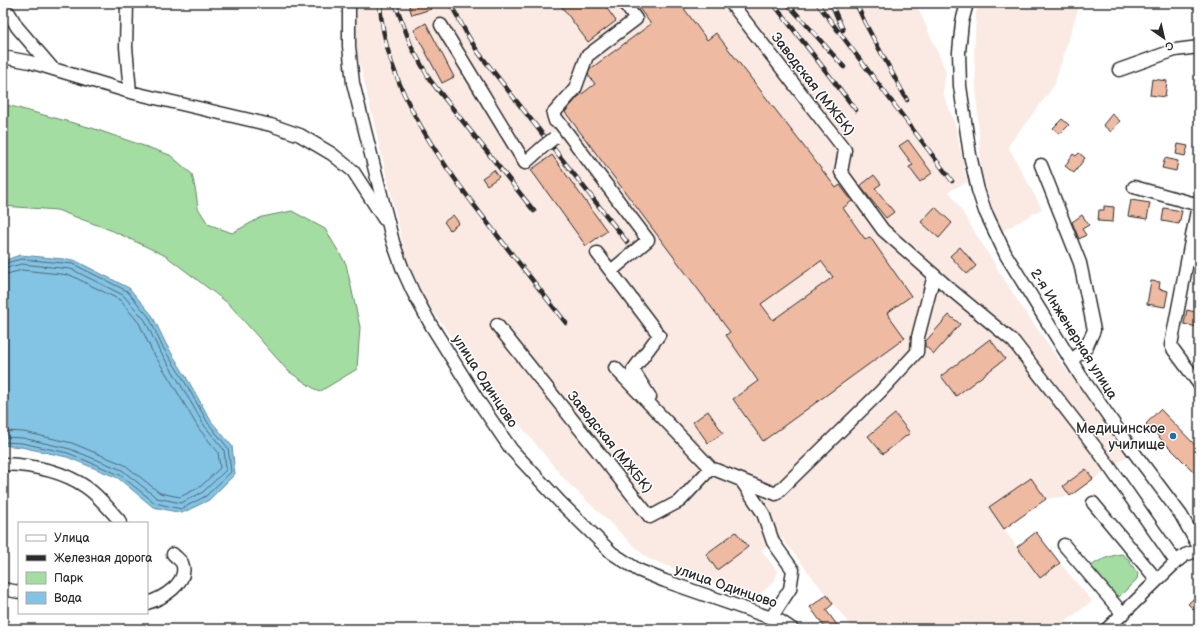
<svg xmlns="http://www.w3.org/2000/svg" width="1202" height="632" font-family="'Balsamiq Sans',sans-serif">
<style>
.built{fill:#faeae3}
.green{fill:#a3dda2;stroke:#678466}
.water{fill:#83c3e4;stroke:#60869a}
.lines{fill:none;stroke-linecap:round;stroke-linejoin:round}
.shore{stroke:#4e6875;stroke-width:1}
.building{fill:#efbaa2;stroke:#2b2b2b;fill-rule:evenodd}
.minor-casing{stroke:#2b2b2b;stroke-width:15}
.minor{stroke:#fff;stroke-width:12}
.rail-casing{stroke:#2b2b2b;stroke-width:4.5}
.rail{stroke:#fff;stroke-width:3;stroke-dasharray:9;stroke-linecap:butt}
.minor-bridge-casing{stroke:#2b2b2b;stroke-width:15;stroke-linecap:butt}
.minor-bridge{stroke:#fff;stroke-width:12}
.poi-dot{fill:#1f6fb2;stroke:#fff;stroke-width:1.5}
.labels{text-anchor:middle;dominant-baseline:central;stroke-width:3;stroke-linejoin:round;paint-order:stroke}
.street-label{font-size:14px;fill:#2b2b2b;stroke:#fff}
.poi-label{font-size:14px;fill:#2b2b2b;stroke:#fff;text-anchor:end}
</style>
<rect width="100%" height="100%" fill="#fff"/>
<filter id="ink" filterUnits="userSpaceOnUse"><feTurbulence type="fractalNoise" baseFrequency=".025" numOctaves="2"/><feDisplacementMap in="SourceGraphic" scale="8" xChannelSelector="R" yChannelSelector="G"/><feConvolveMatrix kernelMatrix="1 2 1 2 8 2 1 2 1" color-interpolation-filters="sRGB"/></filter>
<g filter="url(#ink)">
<path class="built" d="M357,3H949L917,6L946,71L943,93L955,124L967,182L949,191L1021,306L1128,456L1070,496L1046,499L1004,529L1017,547L1036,532L1060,563L1092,601L1056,629H853L781,537L761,550L778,572L774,582L759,595L746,597L647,558L566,481L486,384L429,306L407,261L357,52L356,20Z
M980,3H1080L1054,86L1008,146L1042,209L999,233L981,168L974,53L976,12Z"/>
<path class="green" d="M3,104L92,128L170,155L192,174L196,193L198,208L208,224L232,233L262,217L292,211L325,229L346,264L360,327L357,369L319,392L288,371L229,304L166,256L113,231L57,210L3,206Z
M1122,554L1127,558L1138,574L1137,579L1119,597L1115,595L1090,567C1098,560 1112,555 1122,554Z"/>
<path class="water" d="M20,255L74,260L129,288L152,315L166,344L185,375L211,421L232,446L235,474L209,500L182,513L153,507L118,478L67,457L21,447L3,445V261Z"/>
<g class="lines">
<path class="shore" d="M3,264L21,259L73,264L127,291L149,317L162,346L182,377L208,423L228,448L231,472L206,496L181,509L155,503L120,475L68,453L22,443L3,442
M3,269L21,264L71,269L123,295L145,320L158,348L178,380L204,425L224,450L226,470L203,492L181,503L157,498L122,470L70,449L23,438L3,437
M3,275L22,270L70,275L120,300L139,323L152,351L172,383L199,429L218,452L220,468L200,487L180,497L160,493L125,465L72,443L24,432L3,431"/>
</g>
<path class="building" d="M408,3H429L431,9L412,15Z
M559,3H603L616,21L588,42Z
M635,3H680L707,40L716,33L836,188L840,185L852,201L843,208L865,239L870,237L911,296L887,313L905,338L763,441L733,399L758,381L726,335L730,332L565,112L578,97L595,84L588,75L590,69L651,24ZM821,261L833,277L773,320L761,304Z
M426,23L454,77L442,83L414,30Z
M1152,79L1167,81L1165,97L1150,95Z
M1112,114L1120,121L1111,132L1103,125Z
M1062,119L1069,125L1060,134L1053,128Z
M908,140L932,173L920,182L909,167L913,165L899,146Z
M1178,144L1188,146L1185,156L1176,154Z
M1079,153L1085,158L1074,173L1065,166L1073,154L1076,156Z
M552,155L607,231L586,246L531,170Z
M1165,158L1178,161L1176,171L1162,168Z
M494,170L499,177L487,185L482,178Z
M874,175L881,184L875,188L894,212L886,218L860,186Z
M1131,200L1150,203L1147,219L1128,216Z
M1104,206L1114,207L1113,222L1098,221L1099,210H1104Z
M935,207L952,223L939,238L921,222Z
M1164,208L1182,211L1179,224L1162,221Z
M453,215L459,223L450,230L444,222Z
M1082,215L1089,225L1082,229L1086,235L1079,239L1072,222Z
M960,247L976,266L967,274L950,256Z
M1151,281L1160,282L1159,289L1168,291L1165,307L1147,304Z
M1187,310L1199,313L1197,327L1184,324Z
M949,315L960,324L934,354L925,346V342Z
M990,339L1005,359L956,396L941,376Z
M1160,409L1199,449V477L1146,424Z
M708,411L723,433L708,443L693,422Z
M895,414L910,433L883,454L868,436Z
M1086,469L1093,479L1070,496L1063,486Z
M1031,478L1046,499L1004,529L989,507Z
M736,532L748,547L717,570L706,554Z
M1036,532L1060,563L1040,578L1017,547Z
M1199,593V615L1188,604Z
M827,595L833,604L826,610L840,629H826L810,607Z"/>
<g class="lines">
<defs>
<path id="minor" d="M127,3L126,47L130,92
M349,3V46L353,83L393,242L403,270L413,292L431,325L479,402L511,449L560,502L612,553L638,570L665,581L780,621L792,629
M731,3L845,150L841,172L883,230L950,289L1014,342L1099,452L1176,562
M967,3L962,22L959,52L960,86L970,155L978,190L985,211L1006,255L1080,375L1130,447L1181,515L1199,547
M9,13L17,27L53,69
M441,25L525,163L544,146
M3,57L30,62L130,92L271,125L300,135L332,154L353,171L384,219
M1119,70L1175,50L1199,47
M553,114L648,240L611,271
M555,121L553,114L575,89L587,56L636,19L624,3
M1041,165L1080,263L1094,330L1086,348L1071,361
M1134,187L1199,205
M1199,200L1171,345L1173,349L1199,384
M597,253L659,335L633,370L650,397
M497,325L650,517L680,501L711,468
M615,368L711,468L776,494L880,392L917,352L918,337L934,275
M3,464C31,465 63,471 86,487C98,495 109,509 119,520L120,523
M741,480L763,513L773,542L793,570L790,589L771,618
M1093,503L1157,580
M1064,545L1122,613
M3,589L19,592
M147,603C161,599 190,583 182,563C180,560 176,557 173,554
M1107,629L1176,562L1185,555L1199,550"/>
</defs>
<use href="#minor" class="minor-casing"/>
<use href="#minor" class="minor"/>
<defs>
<path id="rail" d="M380,3C384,89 446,169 497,235C520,264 543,294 566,323
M395,3L412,48L430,80L534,211
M450,3L468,36L478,52L627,242
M773,3L856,110
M787,3L844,67
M817,3L952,181
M831,3L843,30
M856,3L865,23L907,100"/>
</defs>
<use href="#rail" class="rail-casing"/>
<use href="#rail" class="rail"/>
<defs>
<path id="minor-bridge" d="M544,146L554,138"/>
</defs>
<use href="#minor-bridge" class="minor-bridge-casing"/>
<use href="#minor-bridge" class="minor-bridge"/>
</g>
</g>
<circle class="poi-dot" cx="1173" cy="436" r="4"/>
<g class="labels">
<g class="street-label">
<text transform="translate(813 84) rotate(52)">Заводская (МЖБК)</text>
<text transform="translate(1074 334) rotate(58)">2-я Инженерная улица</text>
<text transform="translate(485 381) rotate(57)">улица Одинцово</text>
<text transform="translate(610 442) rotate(51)">Заводская (МЖБК)</text>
<text transform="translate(726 586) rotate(19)">улица Одинцово</text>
</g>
<g class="poi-label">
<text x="1165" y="428">Медицинское<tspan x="1165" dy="16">училище</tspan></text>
</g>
</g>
<rect width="1202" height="632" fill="none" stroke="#fff" stroke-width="16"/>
<rect x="8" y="8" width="1186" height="616" fill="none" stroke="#2b2b2b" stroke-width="1.5" filter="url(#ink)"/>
<rect x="18" y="522" width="130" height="92" fill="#ffffff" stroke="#aaaaaa"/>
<rect x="26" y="535" width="20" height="6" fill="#ffffff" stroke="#aaaaaa"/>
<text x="54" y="542" font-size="12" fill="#2b2b2b">Улица</text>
<rect x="26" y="555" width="20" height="6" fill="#2b2b2b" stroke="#aaaaaa"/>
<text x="54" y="562" font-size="12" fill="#2b2b2b">Железная дорога</text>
<rect x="26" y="572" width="20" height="12" fill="#a3dda2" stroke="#aaaaaa"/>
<text x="54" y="582" font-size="12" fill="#2b2b2b">Парк</text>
<rect x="26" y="592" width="20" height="12" fill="#83c3e4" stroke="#aaaaaa"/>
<text x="54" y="602" font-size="12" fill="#2b2b2b">Вода</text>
<g transform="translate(1164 38) rotate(146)" stroke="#ffffff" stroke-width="3" paint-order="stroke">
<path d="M0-3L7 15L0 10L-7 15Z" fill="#2b2b2b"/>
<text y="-6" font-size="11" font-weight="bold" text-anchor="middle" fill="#2b2b2b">С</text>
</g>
</svg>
